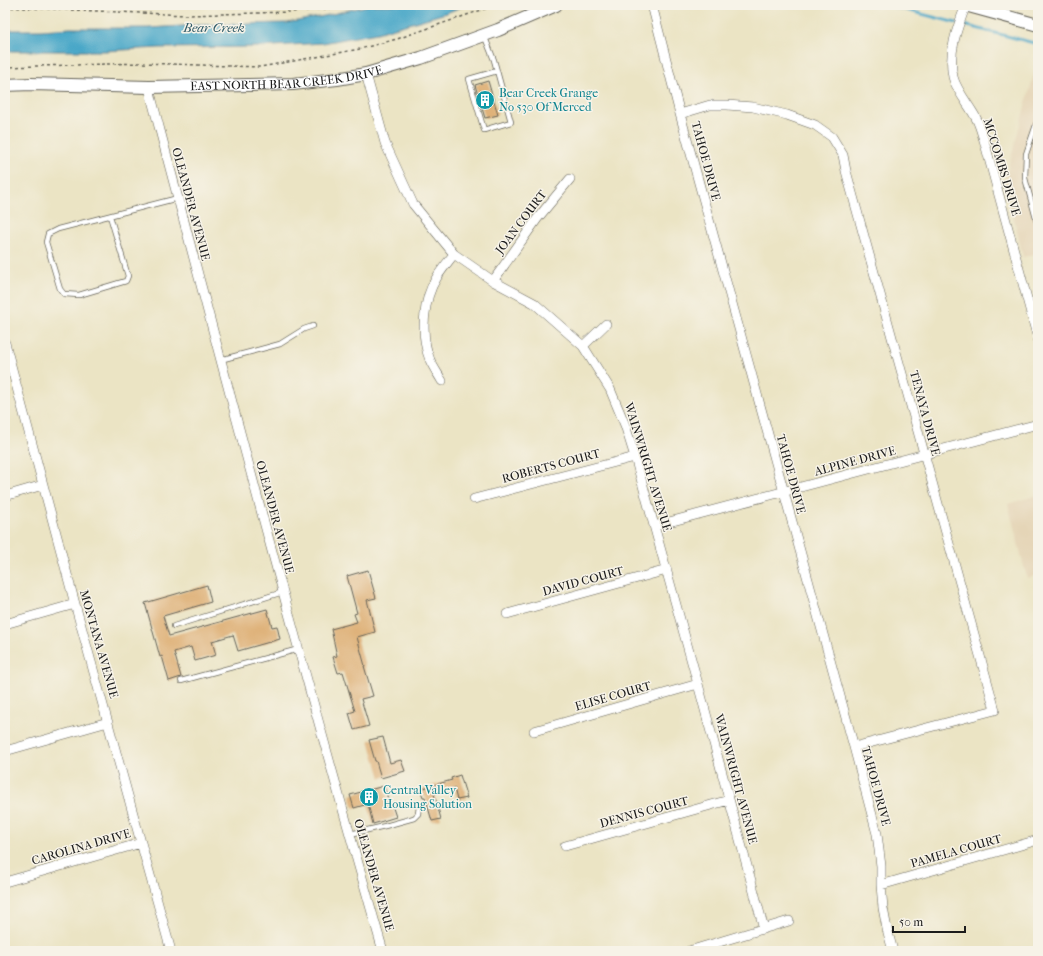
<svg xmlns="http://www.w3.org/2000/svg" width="1043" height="956" font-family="'IM FELL French Canon',serif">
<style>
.built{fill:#e5d5b7}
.water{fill:#49a7c8;stroke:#326272}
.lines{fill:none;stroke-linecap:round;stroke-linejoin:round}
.stream{stroke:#49a7c8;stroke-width:3}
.building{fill:#dfb27a}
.lane-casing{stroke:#646257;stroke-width:6}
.street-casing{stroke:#646257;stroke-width:10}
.secondary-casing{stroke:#646257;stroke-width:14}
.path{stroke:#646257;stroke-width:1.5;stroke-dasharray:3 3;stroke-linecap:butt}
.lane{stroke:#fff;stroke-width:4.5}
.street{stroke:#fff;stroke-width:9}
.secondary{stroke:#fff;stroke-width:12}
.labels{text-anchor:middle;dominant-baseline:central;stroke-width:3;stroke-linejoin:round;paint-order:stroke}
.street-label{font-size:12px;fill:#1c1c1c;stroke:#f7f3e8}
.culture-label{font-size:12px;fill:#0d838f;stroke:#f7f3e8;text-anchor:start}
.water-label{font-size:13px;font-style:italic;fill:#305b69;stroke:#f7f3e8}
</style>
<rect width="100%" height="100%" fill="#f7f3e8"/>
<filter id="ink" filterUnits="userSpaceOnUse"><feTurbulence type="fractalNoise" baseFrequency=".025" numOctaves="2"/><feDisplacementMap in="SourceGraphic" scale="8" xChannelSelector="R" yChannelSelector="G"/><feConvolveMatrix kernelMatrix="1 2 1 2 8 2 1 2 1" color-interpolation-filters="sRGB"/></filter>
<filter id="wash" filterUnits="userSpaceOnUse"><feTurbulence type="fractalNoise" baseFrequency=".012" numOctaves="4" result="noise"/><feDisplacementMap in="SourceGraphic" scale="16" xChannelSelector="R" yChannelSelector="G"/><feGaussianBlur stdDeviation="0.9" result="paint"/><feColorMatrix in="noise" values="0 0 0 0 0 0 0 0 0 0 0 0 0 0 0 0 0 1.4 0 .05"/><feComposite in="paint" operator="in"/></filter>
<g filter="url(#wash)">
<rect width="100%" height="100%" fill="#ebe4c4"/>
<path class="built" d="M1038,60V253L1023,257L1005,179Z
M1038,495V575L1027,578L1008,504Z"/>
<path class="water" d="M370,5H466L446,13L377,33L323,43L257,47L159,48L104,51H5V30H41L70,28H149L198,25L287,23L324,16Z"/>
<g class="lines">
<path class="stream" d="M887,5L1038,44"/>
</g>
<g id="blocks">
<path class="building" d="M488,81L498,115L485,118L475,85Z
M368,570L376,598L367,600L375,632L357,637L365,666H364L373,696L361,699L369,726L354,730L349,713L355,711L343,672L338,673L333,657L337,656L331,629L357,622L354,614L357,613L347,576Z
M207,585L211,602L163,616L169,636L267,609L272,627L277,626L280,639L238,651L233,635L212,641L216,655L195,661L191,647L174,652L181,677L169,681L162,656L160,657L145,603Z
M383,737L390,763L401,760L405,771L381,778L376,761H375L369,740Z
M460,775L467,798L457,800L454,788L434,794L441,819L432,821L425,797H423L420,789L452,780L451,778Z
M384,786L390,806L392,805L396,817L373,824L368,804L354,808L350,795Z"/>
</g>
</g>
<g filter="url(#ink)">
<use href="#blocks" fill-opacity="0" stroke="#646257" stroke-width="1"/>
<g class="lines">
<defs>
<path id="lane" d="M484,35L494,60L511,122L484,130L469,79L497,71
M1038,119L1026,154L1025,178L1038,226
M110,216L128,276L126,281L79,295L64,294L60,289L46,242L48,234L58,229L178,198
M220,360L280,344L304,329L313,326
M174,626L283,592
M181,681L299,649
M350,834L385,826L414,818L418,814L419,806"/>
<path id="street" d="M652,5L680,114L854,747L877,834L881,866V885L883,908L887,929L893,951
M966,5C957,28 948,52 953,77C957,92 970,106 977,120C980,126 982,134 984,140L1038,339
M366,74L385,143L413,204L454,254L493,281L534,303L583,346L610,389L625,425L635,457L698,684L764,929
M149,87L152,100C227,384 302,669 383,951
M680,114L710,105H727L753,107L787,115L815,125L832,137L843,155L846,171L995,710L854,747
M493,281L537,219L570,179
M5,343L75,604L171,951
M583,346L606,324
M442,381C438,374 433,367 430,360C420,335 423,299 437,277C442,269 448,262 454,254
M5,496L43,485
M474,499L635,457
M654,526L1038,424
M507,614L667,570
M5,624L75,604
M534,731L698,684
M5,751L108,722
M565,846L729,800
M5,882L141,843
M881,885L1038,840
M689,951L789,921"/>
<g id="secondary">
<path d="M965,5L1038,25"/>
<path id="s1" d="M5,85L31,84L149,87L293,84L337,79L366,74L421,58L498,30L556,5"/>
</g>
</defs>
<use href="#lane" class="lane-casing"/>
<use href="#street" class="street-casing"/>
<use href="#secondary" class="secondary-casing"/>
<path class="path" d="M1028,5L1038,8
M5,7L187,15L290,12L334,8L346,5
M5,67L141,63L260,67L360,49L397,39L496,5"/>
<use href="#lane" class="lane"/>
<use href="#street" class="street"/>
<use href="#secondary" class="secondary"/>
</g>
</g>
<defs>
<symbol id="building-disc" viewBox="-11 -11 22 22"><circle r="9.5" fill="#0f9aa8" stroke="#f7f3e8"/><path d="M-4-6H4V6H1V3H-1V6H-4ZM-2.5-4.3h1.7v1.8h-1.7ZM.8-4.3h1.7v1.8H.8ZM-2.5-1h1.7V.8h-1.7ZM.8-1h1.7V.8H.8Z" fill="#fff"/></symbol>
</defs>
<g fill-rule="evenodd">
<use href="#building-disc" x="474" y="89" width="22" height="22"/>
<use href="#building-disc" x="358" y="786" width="22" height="22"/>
</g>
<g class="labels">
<g class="street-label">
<text stroke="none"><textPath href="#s1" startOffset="282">EAST NORTH BEAR CREEK DRIVE</textPath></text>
<text transform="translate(706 161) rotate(75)">TAHOE DRIVE</text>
<text transform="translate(1002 167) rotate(73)">MCCOMBS DRIVE</text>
<text transform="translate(191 204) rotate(75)">OLEANDER AVENUE</text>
<text transform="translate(521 222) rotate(-53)">JOAN COURT</text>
<text transform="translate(925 413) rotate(75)">TENAYA DRIVE</text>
<text transform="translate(855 461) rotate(-15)">ALPINE DRIVE</text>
<text transform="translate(551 466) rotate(-15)">ROBERTS COURT</text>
<text transform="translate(648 467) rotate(73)">WAINWRIGHT AVENUE</text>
<text transform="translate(791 474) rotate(75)">TAHOE DRIVE</text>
<text transform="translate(275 517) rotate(75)">OLEANDER AVENUE</text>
<text transform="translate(583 581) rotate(-15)">DAVID COURT</text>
<text transform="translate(99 644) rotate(74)">MONTANA AVENUE</text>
<text transform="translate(613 696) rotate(-16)">ELISE COURT</text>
<text transform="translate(736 779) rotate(75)">WAINWRIGHT AVENUE</text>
<text transform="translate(876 786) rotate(75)">TAHOE DRIVE</text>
<text transform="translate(644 812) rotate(-15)">DENNIS COURT</text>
<text transform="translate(81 847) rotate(-16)">CAROLINA DRIVE</text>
<text transform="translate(956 851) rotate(-16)">PAMELA COURT</text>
<text transform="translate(374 875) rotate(74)">OLEANDER AVENUE</text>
</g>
<g class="culture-label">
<text x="499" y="93">Bear Creek Grange<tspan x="499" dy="14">No 530 Of Merced</tspan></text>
<text x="383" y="790">Central Valley<tspan x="383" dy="14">Housing Solution</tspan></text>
</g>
<g class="water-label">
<text x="214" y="27">Bear Creek</text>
</g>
</g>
<rect width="1043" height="956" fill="none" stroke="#f7f3e8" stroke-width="20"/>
<path d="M893 926v6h72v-6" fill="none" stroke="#1c1c1c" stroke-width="2"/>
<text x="899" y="926" font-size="12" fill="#1c1c1c" stroke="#f7f3e8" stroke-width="3" paint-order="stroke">50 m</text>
</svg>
